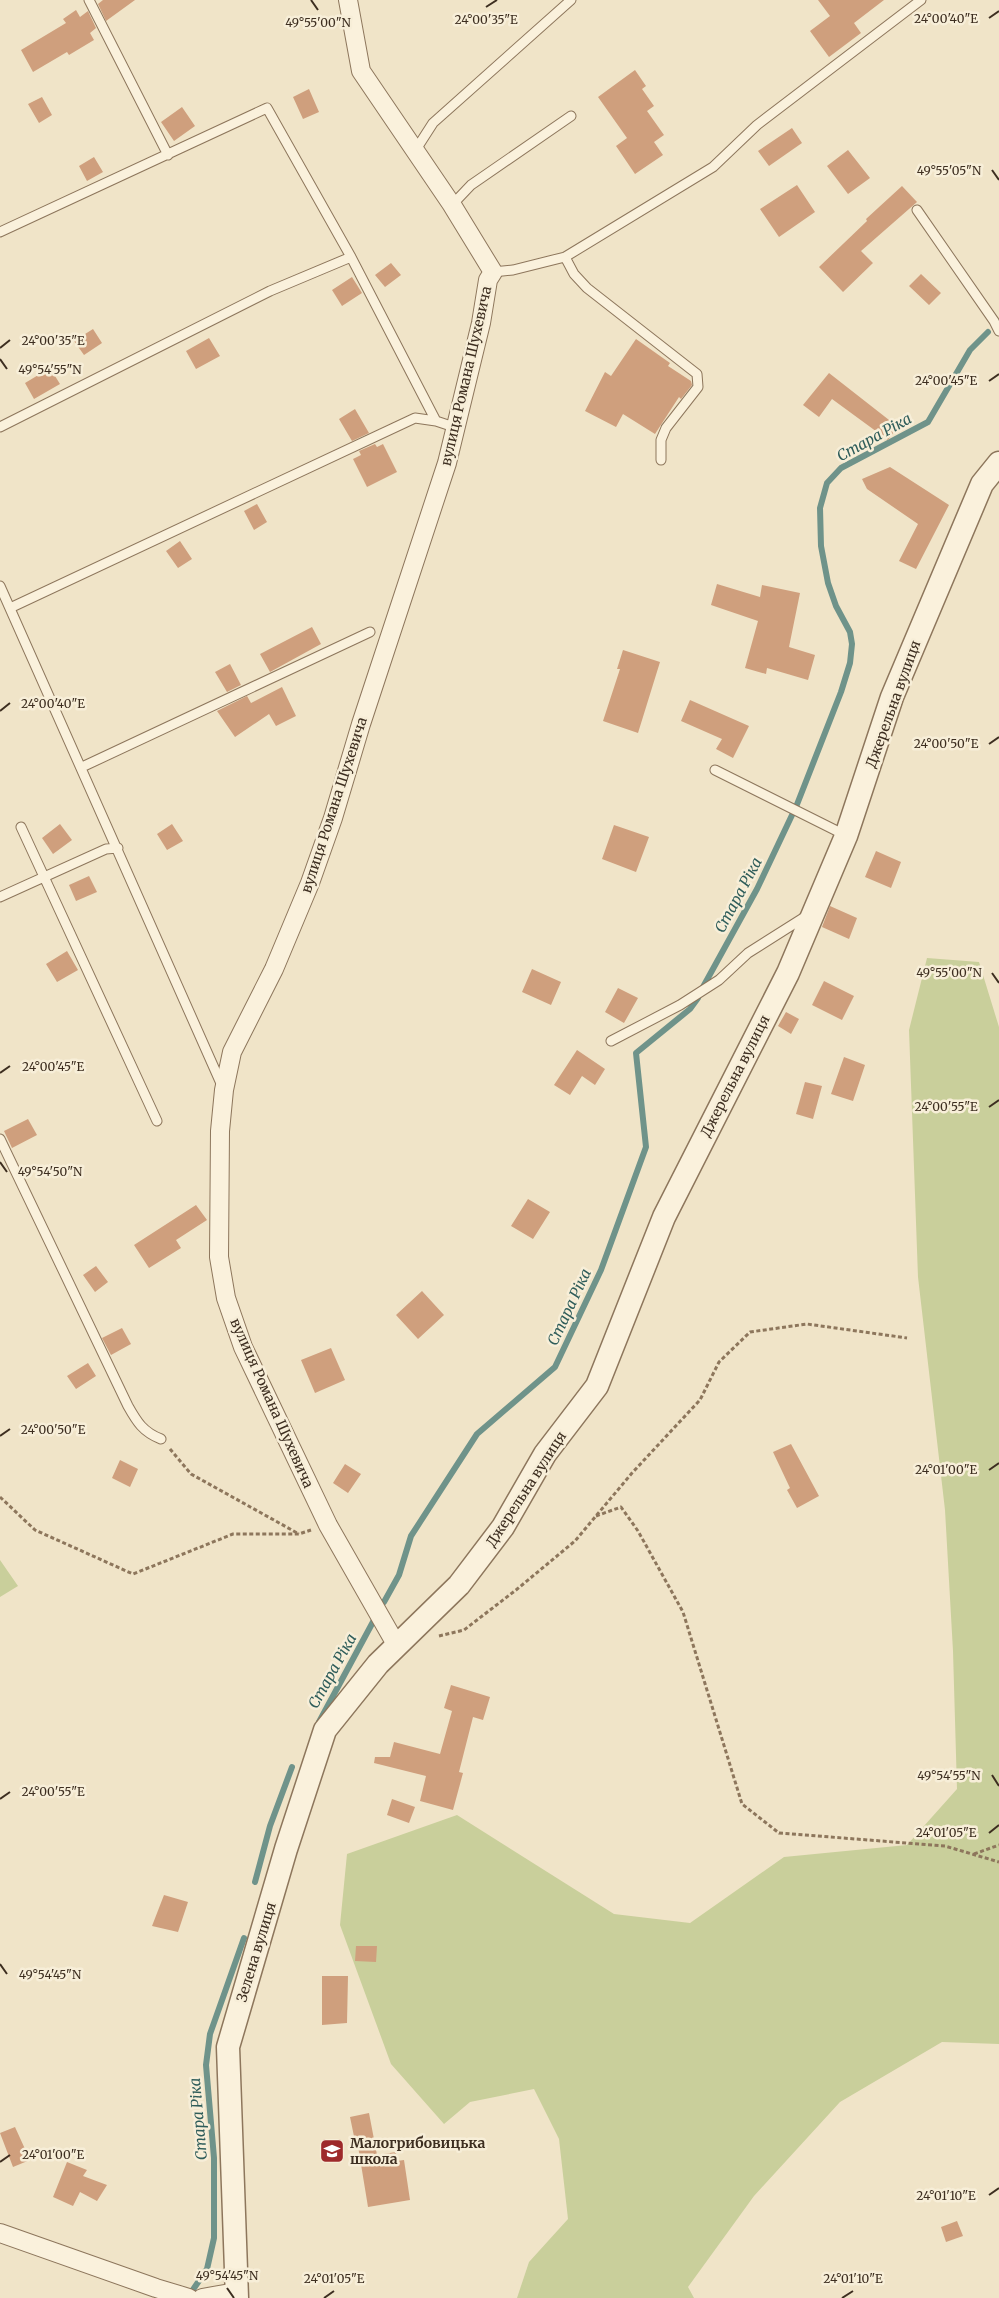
<svg xmlns="http://www.w3.org/2000/svg" width="999" height="2298" font-family="Merriweather,serif">
<style>
.green{fill:#c9cf9b}
.lines{fill:none;stroke-linecap:round;stroke-linejoin:round}
.stream{stroke:#6f938a;stroke-width:6}
.building{fill:#cf9f7d}
.service-casing{stroke:#8d765c;stroke-width:11}
.minor-casing{stroke:#8d765c;stroke-width:20}
.tertiary-casing{stroke:#8d765c;stroke-width:25}
.path{stroke:#8d765c;stroke-width:3;stroke-dasharray:4 2.5;stroke-linecap:butt}
.service{stroke:#faf1dc;stroke-width:9}
.minor{stroke:#faf1dc;stroke-width:18}
.tertiary{stroke:#faf1dc;stroke-width:22}
.ticks{fill:none;stroke:#3d2e20;stroke-width:2}
.labels{text-anchor:middle;dominant-baseline:central;stroke-width:5;stroke-linejoin:round;paint-order:stroke}
.street-label{font-size:14px;fill:#3d2e20;stroke:#f7eed8}
.poi-label{font-size:14px;font-weight:bold;fill:#3d2e20;stroke:#f7eed8;text-anchor:start}
.water-label{font-size:15px;font-style:italic;fill:#2f5d5a;stroke:#f7eed8}
.ticks-label{font-size:12px;text-anchor:middle;fill:#3d2e20;stroke:#f7eed8;stroke-width:5;stroke-linejoin:round;paint-order:stroke}
</style>
<rect width="100%" height="100%" fill="#f0e4c8"/>
<path class="green" d="M927,958L979,962L999,1027V2044L942,2042L840,2102L754,2196L688,2287L694,2298H517L529,2262L568,2219L559,2139L534,2089L470,2102L444,2124L391,2064L340,1925L347,1854L457,1815L614,1914L690,1923L784,1857L907,1845L957,1789L953,1651L945,1510L918,1277L909,1030Z
M0,1560L18,1586L0,1597Z"/>
<g class="lines">
<path class="stream" d="M796,807L841,692L850,663L852,644L850,632L836,606L828,583L821,546L820,508L827,483L841,468L928,422L970,350L988,332
M703,987L757,889L793,813
M384,1602L399,1575L411,1536L477,1434L555,1367L601,1270L646,1147L636,1053L690,1009L698,998
M319,1722L374,1620
M255,1882L270,1826L292,1767
M188,2297L207,2269L214,2238V2158L206,2065L210,2034L244,1938"/>
</g>
<path class="building" d="M103,0H135L106,21L98,4Z
M818,0H884L854,23L861,33L829,57L810,31L830,16Z
M76,10L80,17L88,11L96,28L90,33L94,40L69,55L67,52L33,72L21,50L66,23L63,19Z
M635,70L646,86L642,89L654,106L647,111L664,135L654,142L663,155L635,174L616,146L627,138L598,97Z
M309,89L319,112L303,119L293,97Z
M42,97L52,115L39,123L28,104Z
M182,107L195,126L174,141L161,122Z
M792,128L802,143L769,166L758,151Z
M848,150L870,178L848,194L827,166Z
M94,157L103,172L87,181L79,166Z
M797,185L815,212L779,237L760,209Z
M902,186L917,202L861,251L873,263L843,292L819,267L867,221L866,219Z
M391,263L401,275L385,287L375,275Z
M921,274L941,293L929,305L909,286Z
M352,277L362,293L342,306L332,290Z
M93,329L102,343L84,355L74,341Z
M209,338L220,356L196,369L186,351Z
M636,339L670,363L668,366L691,381L692,385L681,399L679,397L655,434L623,414L616,427L585,411L605,372L611,376Z
M50,368L60,384L34,399L25,383Z
M829,373L898,427L888,440L832,399L819,417L803,405Z
M355,409L369,433L352,441L339,419Z
M375,444L377,447L383,444L397,472L367,487L353,459L361,455L359,451Z
M890,467L949,505L916,569L899,561L918,524L867,489L862,479Z
M257,504L267,522L254,530L244,511Z
M180,541L192,559L178,568L166,551Z
M717,584L760,597L762,585L800,593L789,647L815,655L808,680L767,668L766,674L745,668L758,621L711,605Z
M312,627L321,644L270,672L260,654Z
M623,650L660,662L638,733L603,721L620,669H617Z
M230,664L241,685L227,692L215,672Z
M282,687L296,716L276,726L269,714L235,737L217,711L247,696L251,703Z
M690,700L749,726L733,758L716,749L722,739L681,721Z
M60,824L72,840L53,854L42,838Z
M172,824L183,841L167,850L157,834Z
M614,825L649,837L636,872L602,859Z
M876,851L901,862L891,888L865,877Z
M89,876L97,892L76,901L69,885Z
M830,906L857,918L849,939L822,927Z
M67,951L78,970L57,982L46,964Z
M532,969L561,982L551,1005L522,992Z
M824,981L854,996L842,1020L812,1005Z
M618,988L638,998L624,1023L605,1012Z
M786,1012L799,1019L791,1034L778,1026Z
M577,1050L605,1069L595,1085L582,1076L570,1095L554,1085Z
M844,1057L865,1065L853,1101L831,1094Z
M805,1082L822,1086L813,1119L796,1114Z
M28,1119L37,1135L12,1148L4,1131Z
M528,1199L550,1212L533,1239L511,1226Z
M196,1205L207,1220L176,1240L181,1248L149,1268L134,1245Z
M96,1266L108,1282L95,1292L83,1275Z
M422,1291L444,1315L418,1339L396,1315Z
M122,1328L131,1344L111,1355L102,1338Z
M331,1348L345,1380L315,1393L301,1360Z
M88,1363L96,1376L76,1389L67,1376Z
M791,1444L819,1496L797,1508L787,1490L790,1488L773,1452Z
M120,1460L138,1469L130,1487L112,1478Z
M345,1464L361,1474L348,1493L333,1483Z
M451,1685L490,1697L483,1720L473,1717L459,1772L463,1773L453,1810L420,1801L426,1776L374,1763L375,1757H390L394,1742L440,1754L452,1711L444,1708Z
M392,1799L415,1807L409,1823L387,1815Z
M164,1895L188,1902L178,1932L152,1926Z
M356,1946H377L376,1962L355,1961Z
M322,1976H348L347,2023L322,2025Z
M369,2113L377,2155L396,2152L397,2161L404,2160L410,2200L368,2207L358,2146H356L350,2117Z
M15,2127L30,2160L13,2167L0,2133Z
M67,2162L87,2170L83,2176L107,2185L97,2201L80,2192L73,2206L53,2197Z
M957,2221L963,2236L946,2242L941,2227Z"/>
<g class="lines">
<defs>
<path id="service" d="M89,0L168,155
M415,151L433,123L571,0
M452,205L471,185L571,116
M917,210L994,321L999,331
M0,232L267,108L351,257
M565,257L574,274L587,288L697,374L698,387L666,428L661,440V460
M493,272L513,270L565,257L713,167L757,125L921,0
M0,427L270,291L351,257L436,421L457,428
M0,586L223,1088
M10,608L415,418L436,421
M82,767L370,632
M715,770L845,835
M21,827L157,1121
M0,897L106,849L118,848
M611,1041L680,1005L719,980L748,953L808,915
M0,1139L128,1406C137,1422 143,1432 161,1439"/>
<path id="minor" d="M348,0L361,71L452,205L493,272L488,280L481,323L447,463L361,724L333,818L310,883L274,969L232,1052L224,1090L220,1131L219,1257L226,1298L243,1347L328,1525L397,1646
M0,2233L156,2288L189,2298
M202,2298L236,2292"/>
<path id="tertiary" d="M237,2298L228,2047L286,1849L325,1730L378,1664L459,1585L503,1527L545,1454L597,1386L664,1217L788,973L846,836L892,697L982,484L999,463"/>
</defs>
<use href="#service" class="service-casing"/>
<use href="#minor" class="minor-casing"/>
<use href="#tertiary" class="tertiary-casing"/>
<path class="path" d="M170,1449L191,1474L299,1534
M0,1497L35,1530L133,1574L233,1534H299L311,1530
M596,1516L621,1507L638,1531L683,1612L742,1804L779,1833L945,1846L999,1862
M439,1636L464,1630L516,1590L575,1541L632,1473L700,1400L719,1362L750,1332L807,1324L907,1338
M974,1854L999,1845"/>
<use href="#service" class="service"/>
<use href="#minor" class="minor"/>
<use href="#tertiary" class="tertiary"/>
</g>
<path class="ticks" d="M311,0L318,10M486,7L497,0M989,18L999,11M992,170L999,180M0,348L10,340M0,359L7,369M989,381L999,374M0,711L10,703M989,744L999,737M992,973L999,983M0,1073L10,1066M989,1107L999,1100M0,1162L7,1172M0,1436L10,1429M989,1470L999,1463M992,1775L999,1786M0,1799L10,1792M989,1833L999,1825M0,1964L7,1974M0,2162L10,2155M989,2195L999,2188M227,2288L234,2298M324,2298L334,2291M842,2298L853,2291"/>
<defs>
<symbol id="school-square" viewBox="-11 -11 22 22"><rect x="-9" y="-9" width="18" height="18" rx="4" fill="#9e2a2b" stroke="#f7eed8"/><path d="M0-5L7-2L0 1L-7-2ZM-4 1L0 2.5L4 1V4Q0 6-4 4Z" fill="#fff"/></symbol>
</defs>
<g fill-rule="evenodd">
<use href="#school-square" x="318" y="2137" width="28" height="28"/>
</g>
<g class="labels">
<g class="street-label">
<text transform="translate(466 376) rotate(-77)">вулиця Романа Шухевича</text>
<text transform="translate(893 704) rotate(-70)">Джерельна вулиця</text>
<text transform="translate(334 805) rotate(-72)">вулиця Романа Шухевича</text>
<text transform="translate(735 1076) rotate(-63)">Джерельна вулиця</text>
<text transform="translate(272 1403) rotate(66)">вулиця Романа Шухевича</text>
<text transform="translate(526 1489) rotate(-57)">Джерельна вулиця</text>
<text transform="translate(256 1952) rotate(-73)">Зелена вулиця</text>
</g>
<g class="poi-label">
<text x="350" y="2143">Малогрибовицька<tspan x="350" dy="16">школа</tspan></text>
</g>
<g class="water-label">
<text transform="translate(874 437) rotate(-29)">Стара Ріка</text>
<text transform="translate(738 895) rotate(-62)">Стара Ріка</text>
<text transform="translate(569 1307) rotate(-65)">Стара Ріка</text>
<text transform="translate(332 1671) rotate(-61)">Стара Ріка</text>
<text transform="translate(198 2119) rotate(-95)">Стара Ріка</text>
</g>
</g>
<g class="ticks-label">
<text x="946" y="23">24°00'40"E</text>
<text x="486" y="24">24°00'35"E</text>
<text x="318" y="27">49°55'00"N</text>
<text x="949" y="175">49°55'05"N</text>
<text x="53" y="345">24°00'35"E</text>
<text x="50" y="374">49°54'55"N</text>
<text x="946" y="385">24°00'45"E</text>
<text x="53" y="708">24°00'40"E</text>
<text x="946" y="748">24°00'50"E</text>
<text x="949" y="977">49°55'00"N</text>
<text x="53" y="1071">24°00'45"E</text>
<text x="946" y="1111">24°00'55"E</text>
<text x="50" y="1176">49°54'50"N</text>
<text x="53" y="1434">24°00'50"E</text>
<text x="946" y="1474">24°01'00"E</text>
<text x="949" y="1780">49°54'55"N</text>
<text x="53" y="1796">24°00'55"E</text>
<text x="946" y="1837">24°01'05"E</text>
<text x="50" y="1979">49°54'45"N</text>
<text x="53" y="2159">24°01'00"E</text>
<text x="946" y="2200">24°01'10"E</text>
<text x="227" y="2280">49°54'45"N</text>
<text x="334" y="2283">24°01'05"E</text>
<text x="853" y="2283">24°01'10"E</text>
</g>
</svg>
